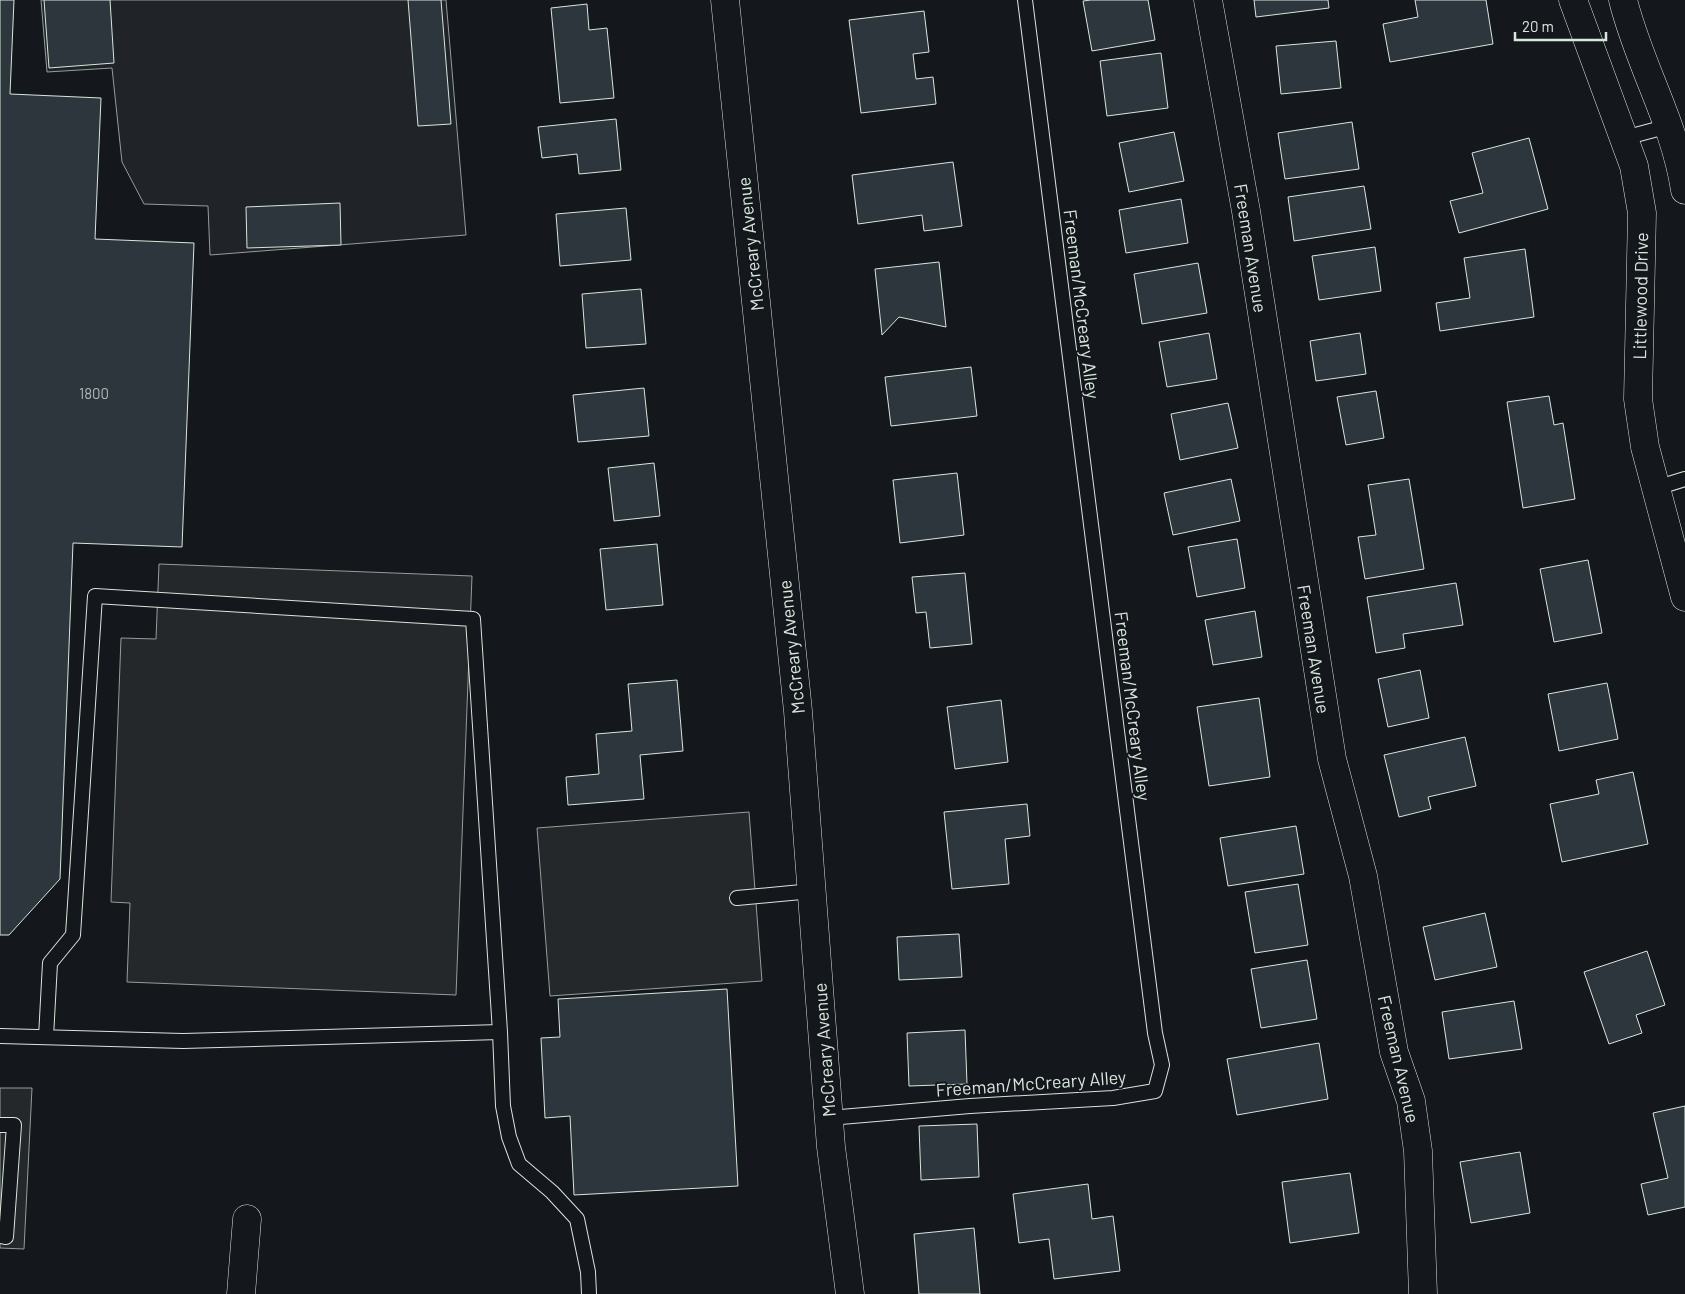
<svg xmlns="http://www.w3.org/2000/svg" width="1685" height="1294" font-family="Barlow,sans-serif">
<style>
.green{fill:#202428;stroke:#939e99}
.parking{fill:#24282b;stroke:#939e99}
.building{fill:#2c363c;stroke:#d8e6dc}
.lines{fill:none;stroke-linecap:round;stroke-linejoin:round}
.lane-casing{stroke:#d8e6dc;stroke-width:16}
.street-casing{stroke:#d8e6dc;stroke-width:29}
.lane{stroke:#14181c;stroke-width:14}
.street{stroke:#14181c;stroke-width:28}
.labels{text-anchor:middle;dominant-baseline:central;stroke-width:4;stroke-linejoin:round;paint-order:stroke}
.number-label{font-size:15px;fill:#adbab4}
.street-label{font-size:18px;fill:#d8e6dc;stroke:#14181c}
</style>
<rect width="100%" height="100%" fill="#14181c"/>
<path class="green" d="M41,0H446L466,235L210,255L208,206L144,204L122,162L112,68L47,72Z"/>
<path class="parking" d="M159,564L472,576L456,995L127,982L130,903L111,902L121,638L156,639Z
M749,812L762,981L550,996L537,828Z
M0,1088H32L24,1249L0,1248Z"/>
<path class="building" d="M0,0H14L10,94L101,98L95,239L194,243L182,547L73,543L60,879L9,935H0Z
M44,0H110L114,63L49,68Z
M408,0H441L451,124L418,126Z
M1091,0H1148L1155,40L1092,51L1083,1Z
M1254,0H1328L1329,8L1256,17Z
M1415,0H1486L1493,44L1390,62L1383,24L1418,17Z
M587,4L589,30L607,28L614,98L560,103L551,8Z
M924,11L929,52L913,54L916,79L933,77L936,104L861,113L849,20Z
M1336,41L1341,88L1281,94L1276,46Z
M1161,53L1168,108L1107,116L1100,61Z
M616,119L621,170L579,174L577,154L542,158L538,127Z
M1352,122L1359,169L1285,179L1278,133Z
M1174,132L1184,181L1129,192L1119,143Z
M1529,138L1548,209L1459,233L1450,201L1483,193L1472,153Z
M953,162L962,226L924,231L922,215L858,224L852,175Z
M1364,186L1371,229L1294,241L1288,197Z
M1181,199L1188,243L1126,253L1119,210Z
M340,203L341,245L247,248L246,207Z
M626,208L631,260L560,266L556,214Z
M1375,247L1381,291L1319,300L1312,256Z
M1525,249L1534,317L1440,331L1436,303L1470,298L1464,258Z
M939,262L946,327L899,317L882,335L875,269Z
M1198,263L1207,313L1142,324L1134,274Z
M641,289L646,344L586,348L582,294Z
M1209,333L1217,379L1167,387L1159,342Z
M1360,333L1366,374L1316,381L1310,341Z
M971,367L977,416L891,426L885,377Z
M644,388L649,436L578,442L573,395Z
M1376,391L1384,438L1346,445L1337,397Z
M1549,396L1554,425L1563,423L1575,499L1523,508L1507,402Z
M1228,403L1238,448L1180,460L1171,414Z
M654,463L660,516L614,521L608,468Z
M957,473L964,535L900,543L893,480Z
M1231,479L1240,521L1173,535L1164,493Z
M1409,479L1424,569L1365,579L1358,537L1376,535L1368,485Z
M1237,539L1245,588L1197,597L1188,547Z
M657,544L663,605L606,610L600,549Z
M1588,560L1602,633L1554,642L1540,569Z
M965,573L972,644L930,648L926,612L916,613L912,577Z
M1456,583L1463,625L1403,634L1405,648L1376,653L1367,597Z
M1255,611L1262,657L1213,665L1205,620Z
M1420,670L1429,718L1388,727L1378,679Z
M677,680L683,751L640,755L644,799L568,805L566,777L599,774L596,734L632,731L628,684Z
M1607,683L1618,739L1559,751L1548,694Z
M1259,698L1270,777L1209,786L1197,707Z
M1001,700L1008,762L955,769L947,707Z
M1465,737L1476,786L1428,797L1431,809L1399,817L1384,755Z
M1633,772L1648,844L1562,862L1550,804L1599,794L1596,780Z
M1027,804L1030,836L1005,839L1009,884L952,889L944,812Z
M1296,826L1304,874L1228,886L1220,838Z
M1298,884L1308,945L1255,953L1245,892Z
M1485,913L1497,967L1435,980L1423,927Z
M959,934L962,977L899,980L897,937Z
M1647,951L1665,1005L1636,1015L1642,1033L1609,1044L1584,972Z
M1307,960L1317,1019L1261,1028L1251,969Z
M727,989L738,1186L574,1195L570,1116L545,1118L541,1038L560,1037L558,999Z
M1514,1001L1522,1049L1449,1059L1442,1012Z
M965,1030L967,1084L909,1086L907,1033Z
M1319,1043L1328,1099L1237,1115L1227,1059Z
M1685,1106V1207L1648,1215L1641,1184L1668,1178L1653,1113Z
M977,1124L979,1177L921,1180L919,1126Z
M1520,1152L1530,1213L1471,1223L1460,1162Z
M1350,1173L1359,1233L1290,1243L1282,1182Z
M1088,1184L1092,1219L1113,1216L1120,1271L1054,1279L1049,1239L1019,1243L1013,1194Z
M974,1228L980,1294H919L914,1234Z"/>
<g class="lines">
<defs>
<path id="lane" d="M1624,138L1669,126
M1656,488L1685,479
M737,898L812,891
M0,1036L183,1041L500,1032
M46,1037L50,963L73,935L95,596L473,619L500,1032L503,1106L509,1137L519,1164L552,1192L577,1219L588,1272L589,1294
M829,1118L970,1106L1113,1098L1155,1091L1162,1065L1155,1033L1025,0
M0,1125H14L6,1237L0,1236"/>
<path id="street" d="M725,0L798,711L831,1147L850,1294
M1208,0L1246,211L1332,759L1363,876L1394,1052L1411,1101L1418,1151L1423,1294
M1573,0L1634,166L1642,213L1638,399L1645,447L1685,597
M1623,0C1639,65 1675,123 1685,190
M241,1294L247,1219"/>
</defs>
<use href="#lane" class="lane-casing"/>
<use href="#street" class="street-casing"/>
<use href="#lane" class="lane"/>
<use href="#street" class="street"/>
</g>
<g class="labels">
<g class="number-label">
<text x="94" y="393">1800</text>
</g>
<g class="street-label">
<text transform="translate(750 244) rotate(-96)">McCreary Avenue</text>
<text transform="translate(1251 248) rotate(81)">Freeman Avenue</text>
<text transform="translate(1640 296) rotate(-89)">Littlewood Drive</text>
<text transform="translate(1082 304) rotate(83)">Freeman/McCreary Alley</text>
<text transform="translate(791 647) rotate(-96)">McCreary Avenue</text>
<text transform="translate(1314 649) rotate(81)">Freeman Avenue</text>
<text transform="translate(1133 706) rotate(83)">Freeman/McCreary Alley</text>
<text transform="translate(824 1050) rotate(-94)">McCreary Avenue</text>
<text transform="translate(1399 1059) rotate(77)">Freeman Avenue</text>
<text transform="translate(1031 1083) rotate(-4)">Freeman/McCreary Alley</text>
</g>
</g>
<path d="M1515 32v8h91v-8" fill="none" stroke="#d8e6dc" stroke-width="2.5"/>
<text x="1522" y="32" font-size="15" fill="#d8e6dc" stroke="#14181c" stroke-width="4" paint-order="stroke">20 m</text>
</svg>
